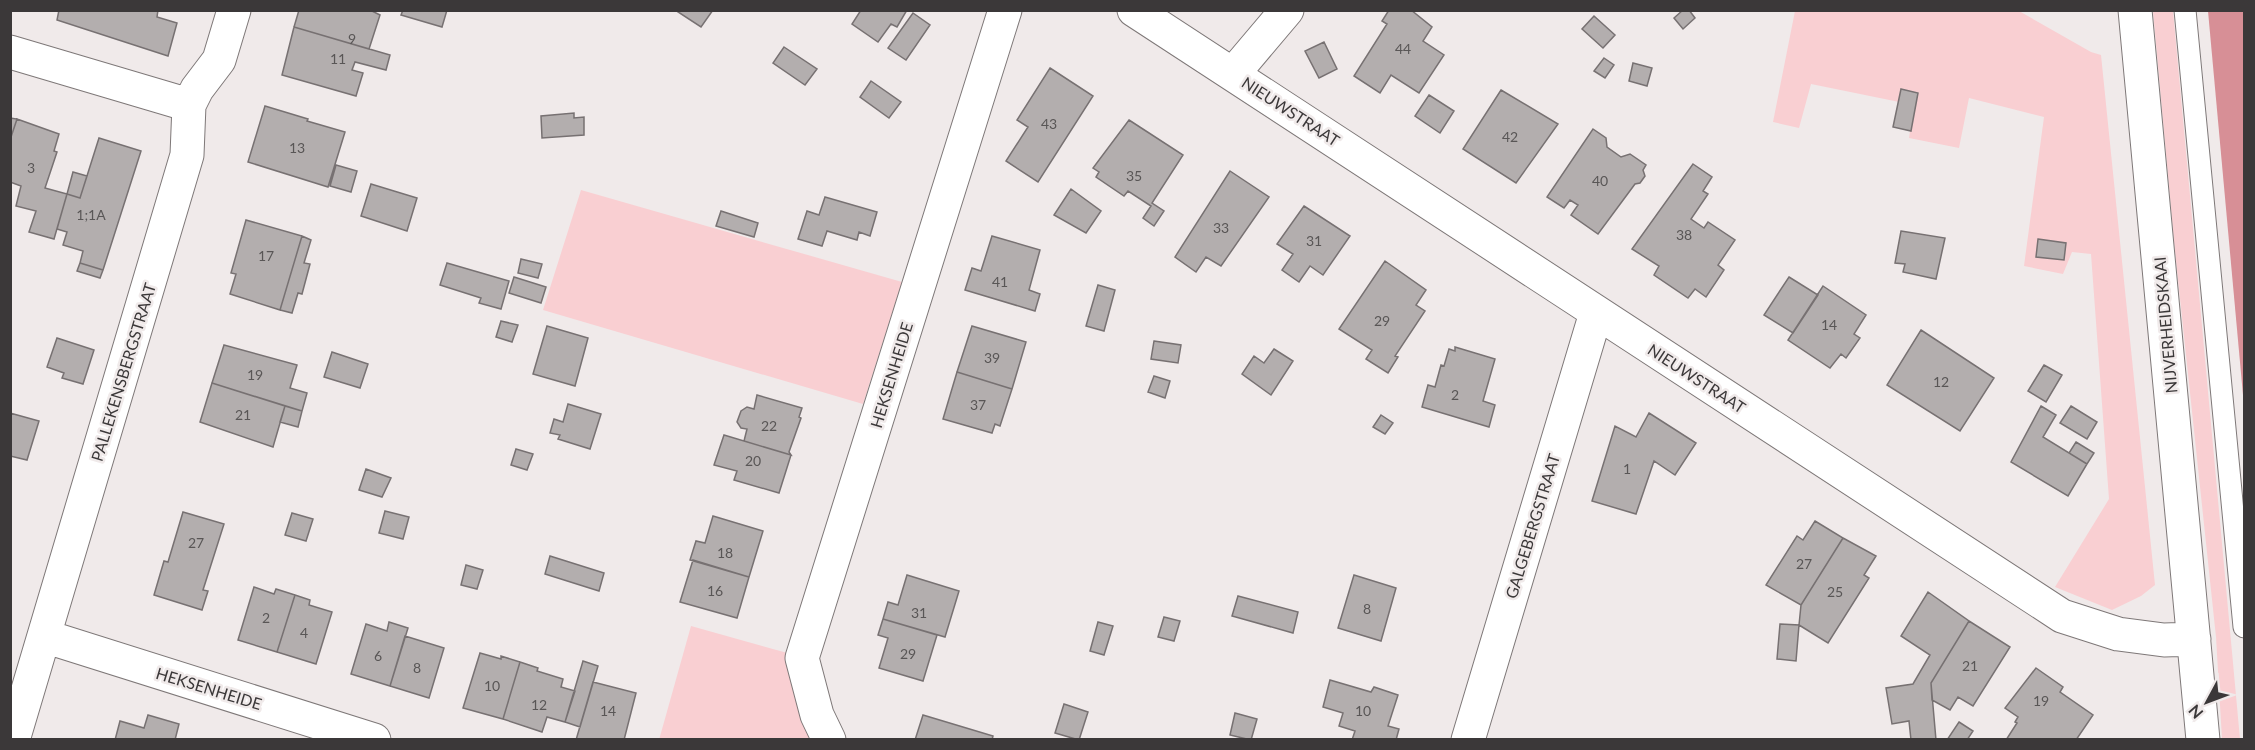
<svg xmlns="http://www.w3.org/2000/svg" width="2255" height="750" font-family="Lato,sans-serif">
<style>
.green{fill:#f9cfd2}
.water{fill:#d78f96}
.building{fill:#b3aeae;stroke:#777172;stroke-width:1.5}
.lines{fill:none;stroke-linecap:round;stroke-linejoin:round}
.service-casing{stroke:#7e7878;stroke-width:23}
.minor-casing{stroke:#7e7878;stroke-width:35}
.service{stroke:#fff;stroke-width:21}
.minor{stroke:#fff;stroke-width:33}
.labels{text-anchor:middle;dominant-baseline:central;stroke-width:5;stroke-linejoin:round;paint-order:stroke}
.number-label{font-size:14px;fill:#595656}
.street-label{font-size:16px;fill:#3b3839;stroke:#f0eaea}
</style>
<rect width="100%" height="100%" fill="#f0eaea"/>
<path class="green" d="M1795,11H2019L2091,52L2101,55L2155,585L2141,596L2112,610L2055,587L2109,499L2091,254L2072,252L2063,274L2024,266L2044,117L1969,98L1959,148L1909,138L1914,105L1811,84L1799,128L1773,122Z
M2153,11H2173L2240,739H2222L2216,637L2174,242Z
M581,190L902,282L863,404L543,310Z
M691,626L791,654L820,740H659Z"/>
<path class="water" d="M2208,11H2244V406Z"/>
<path class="building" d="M59,10H158L157,17L177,23L168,56L57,20Z
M299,10H370L380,15L369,49L294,27Z
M403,10H447L442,27L401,15Z
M675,10H713L701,27Z
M861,10H907L897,27L891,24L878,42L852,24Z
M1389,10H1411L1432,27L1423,41L1444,55L1419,93L1391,75L1380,93L1354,76L1387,24L1382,21Z
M1683,10H1689L1695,18L1683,29L1674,18Z
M913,13L930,25L906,60L888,48Z
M1594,16L1615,35L1603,48L1582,29Z
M294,27L390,55L386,70L355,62L352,70L363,73L356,96L282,75Z
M1324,42L1337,69L1319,78L1305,51Z
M784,47L817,69L805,85L773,63Z
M1604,58L1614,65L1605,78L1594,71Z
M1633,63L1652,68L1647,86L1629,81Z
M1050,68L1093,96L1038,182L1006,161L1028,127L1017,120Z
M871,81L901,102L889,118L860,97Z
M1901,89L1918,93L1911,131L1893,127Z
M1501,90L1558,124L1516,183L1463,149Z
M1429,95L1454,111L1440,133L1415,116Z
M265,106L308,119L307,121L345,132L328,187L248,162Z
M574,113V118L584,117V135L542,138L541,116Z
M10,118L17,119L10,140Z
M17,119L59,134L54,151L57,152L45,188L67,194L54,239L29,232L36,211L16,206L21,186L10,182V140Z
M1129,120L1183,155L1152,203L1164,211L1154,226L1143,218L1151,206L1128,191L1124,196L1096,177L1099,172L1093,168Z
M1593,129L1606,138L1607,147L1621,157L1630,154L1646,165L1643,170L1645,176L1640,183L1635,184L1598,234L1571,215L1578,205L1570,200L1564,208L1547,197Z
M99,138L141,151L103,270L80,263L83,251L63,245L67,232L57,229L67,194L80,198Z
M1693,164L1712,177L1703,191L1708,194L1691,219L1704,228L1708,222L1735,240L1718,265L1724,270L1706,297L1695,289L1688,298L1654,275L1659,266L1632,249Z
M336,165L357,171L351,192L330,186Z
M1230,171L1269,197L1221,266L1206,257L1196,272L1175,257Z
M73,172L87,176L80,198L67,194Z
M371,184L417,198L407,231L361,216Z
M1071,189L1101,211L1086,233L1054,215Z
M825,197L877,212L870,236L859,232L857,240L827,231L822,246L798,239L807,211L819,215Z
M1304,206L1350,236L1323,275L1310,266L1299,282L1282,270L1293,254L1277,244Z
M721,211L758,223L754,237L716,226Z
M246,220L302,236L280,310L230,294L236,274L231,273Z
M1901,231L1945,238L1936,279L1903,272L1905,264L1895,263Z
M302,236L311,240L304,263L310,264L302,294L298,293L292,313L280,310Z
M992,236L1040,250L1029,290L1040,294L1035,311L965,290L972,268L981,271Z
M2038,239L2066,243L2064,260L2036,257Z
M521,259L542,264L538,278L518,273Z
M1385,261L1426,290L1416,305L1425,311L1395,356L1398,357L1388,373L1366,359L1372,350L1339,329Z
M80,263L103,270L100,278L77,271Z
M447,263L509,281L501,309L479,303L481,298L440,285Z
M514,277L546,287L541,303L509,293Z
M1789,277L1818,295L1793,333L1764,315Z
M1098,285L1115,290L1104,331L1086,326Z
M1823,286L1866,315L1854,334L1860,338L1846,358L1841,354L1830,368L1788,340Z
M501,321L518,325L512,342L496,337Z
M547,326L588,338L575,386L533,374Z
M972,326L1026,342L1012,389L957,372Z
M1921,330L1994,378L1960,431L1887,385Z
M57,338L94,350L83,384L62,378L64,373L47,367Z
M1154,341L1181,345L1178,363L1151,359Z
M224,345L297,365L290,388L307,393L302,411L212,383Z
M1455,347L1495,359L1483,401L1495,405L1489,427L1422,407L1428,385L1435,387L1441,365L1444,366L1449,349L1455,351Z
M1274,349L1293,361L1271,395L1242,374L1254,356L1264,363Z
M332,352L368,364L360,388L324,377Z
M2044,365L2062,375L2046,402L2028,391Z
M957,372L1012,389L1000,426L995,424L992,433L943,419Z
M1154,376L1170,381L1165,398L1148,392Z
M212,383L285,406L273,447L200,422Z
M757,395L802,408L799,417L801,418L789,452L791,455L744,441L747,429L741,428L737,422L741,411L747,407L754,409Z
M568,404L601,414L590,449L558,439L560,435L550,433L554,419L563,422Z
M285,406L302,411L298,427L280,422Z
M2041,406L2056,415L2043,437L2087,464L2068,496L2011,462Z
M2071,406L2097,422L2087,439L2060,423Z
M10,413L39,421L27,460L10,456Z
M1649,413L1696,443L1675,475L1654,461L1636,514L1592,501L1615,426L1636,437Z
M1381,415L1393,423L1385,434L1373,427Z
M724,435L791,455L779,493L734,480L737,471L714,465Z
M2076,442L2094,453L2087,464L2069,453Z
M516,449L533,454L527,470L511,465Z
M366,469L391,478L382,497L359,490Z
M385,511L409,517L403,539L379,533Z
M183,512L224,524L203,590L208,591L202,610L154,595L164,561L168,562Z
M292,513L313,519L306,541L285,535Z
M713,516L763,531L749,577L690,560L696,541L705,543Z
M1815,521L1843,538L1801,605L1766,585L1797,536L1803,540Z
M1843,538L1876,556L1864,575L1869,578L1828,643L1799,625L1801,605Z
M550,556L604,573L599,591L545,574Z
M693,560L749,577L737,618L680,602Z
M466,565L483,570L477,589L461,585Z
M907,575L959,591L945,637L883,619L888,602L898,605Z
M1354,575L1396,588L1381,641L1338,628Z
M254,587L274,594L276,589L295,595L277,652L238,640Z
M1928,592L1969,621L1931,683L1936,740H1911L1909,721L1892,724L1886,688L1913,684L1930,655L1901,636Z
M295,595L310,600L309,605L332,612L316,664L277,652Z
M1238,596L1298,612L1293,633L1232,616Z
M1164,617L1180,621L1174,641L1158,637Z
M883,619L937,635L923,681L879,668L888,638L878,635Z
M1969,621L2010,647L1973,706L1958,697L1950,710L1932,700L1931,683Z
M389,622L408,628L390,686L351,674L366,624L387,631Z
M1098,622L1113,626L1104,655L1090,651Z
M1780,624L1799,625L1796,661L1777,659Z
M405,636L444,648L429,698L390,686Z
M480,653L501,659V656L520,662L503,719L463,708Z
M583,661L598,666L580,727L565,722Z
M520,662L538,668L537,671L563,679L561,687L575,691L565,722L547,717L542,732L503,719Z
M2036,668L2063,687L2060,692L2093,715L2076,740H2006L2017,723L2015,722L2018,717L2005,708Z
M1330,680L1371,692L1374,687L1398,695L1388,726L1399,729L1396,740H1352L1355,731L1339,726L1343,713L1323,707Z
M593,682L636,693L624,740H576Z
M1064,704L1088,712L1079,740L1055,733Z
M1235,713L1257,719L1251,740L1230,735Z
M148,715L179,724L175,740H115L120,721L144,728Z
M923,715L993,736L992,740H915Z
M1959,722L1973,731L1967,740H1947Z"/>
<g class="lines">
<defs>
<path id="service" d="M2185,10L2244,627"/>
<path id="minor" d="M1134,10L2062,616L2118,634L2164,640L2194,639
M2135,10L2203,740
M10,52L189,105
M1233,74L1287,10
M44,636L374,740
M13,740L187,155L189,105L197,89L219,60L234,10
M829,740L817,715L802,658L1005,10
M1468,740L1596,313"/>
</defs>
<use href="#service" class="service-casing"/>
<use href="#minor" class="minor-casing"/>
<use href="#service" class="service"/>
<use href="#minor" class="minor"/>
</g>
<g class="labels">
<g class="number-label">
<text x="352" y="38">9</text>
<text x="1403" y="48">44</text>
<text x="338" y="58">11</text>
<text x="1049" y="123">43</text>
<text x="1510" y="136">42</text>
<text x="297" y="147">13</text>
<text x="31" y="167">3</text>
<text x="1134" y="175">35</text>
<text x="1600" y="180">40</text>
<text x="91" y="214">1;1A</text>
<text x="1221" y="227">33</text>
<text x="1684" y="234">38</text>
<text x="1314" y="240">31</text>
<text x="266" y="255">17</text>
<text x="1000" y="281">41</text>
<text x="1382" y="320">29</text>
<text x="1829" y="324">14</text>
<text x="992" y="357">39</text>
<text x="255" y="374">19</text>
<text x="1941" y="381">12</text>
<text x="1455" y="394">2</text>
<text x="978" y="404">37</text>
<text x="243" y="414">21</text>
<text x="769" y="425">22</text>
<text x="753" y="460">20</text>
<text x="1627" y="468">1</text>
<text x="196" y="542">27</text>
<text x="725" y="552">18</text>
<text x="1804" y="563">27</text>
<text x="715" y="590">16</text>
<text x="1835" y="591">25</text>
<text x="1367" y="608">8</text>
<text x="919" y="612">31</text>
<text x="266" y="617">2</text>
<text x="304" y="632">4</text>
<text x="908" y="653">29</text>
<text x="378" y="655">6</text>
<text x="1970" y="665">21</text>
<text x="417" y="667">8</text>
<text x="492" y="685">10</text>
<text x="2041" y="700">19</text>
<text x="539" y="704">12</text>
<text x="608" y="710">14</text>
<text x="1363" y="710">10</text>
</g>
<g class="street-label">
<text transform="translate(1291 111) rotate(33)">NIEUWSTRAAT</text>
<text transform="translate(2165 325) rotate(-95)">NIJVERHEIDSKAAI</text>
<text transform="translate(123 372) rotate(-73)">PALLEKENSBERGSTRAAT</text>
<text transform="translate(891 375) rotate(-73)">HEKSENHEIDE</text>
<text transform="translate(1697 378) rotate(33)">NIEUWSTRAAT</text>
<text transform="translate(1532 526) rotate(-73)">GALGEBERGSTRAAT</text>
<text transform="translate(209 688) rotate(17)">HEKSENHEIDE</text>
</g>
</g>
<rect width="2255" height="750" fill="none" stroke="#3b3839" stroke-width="24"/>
<g transform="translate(2207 702) rotate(229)" stroke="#f0eaea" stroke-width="4.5" paint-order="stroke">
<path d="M0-4.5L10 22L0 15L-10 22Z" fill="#3b3839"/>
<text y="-9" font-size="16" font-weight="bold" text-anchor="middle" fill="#3b3839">N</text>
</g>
</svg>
